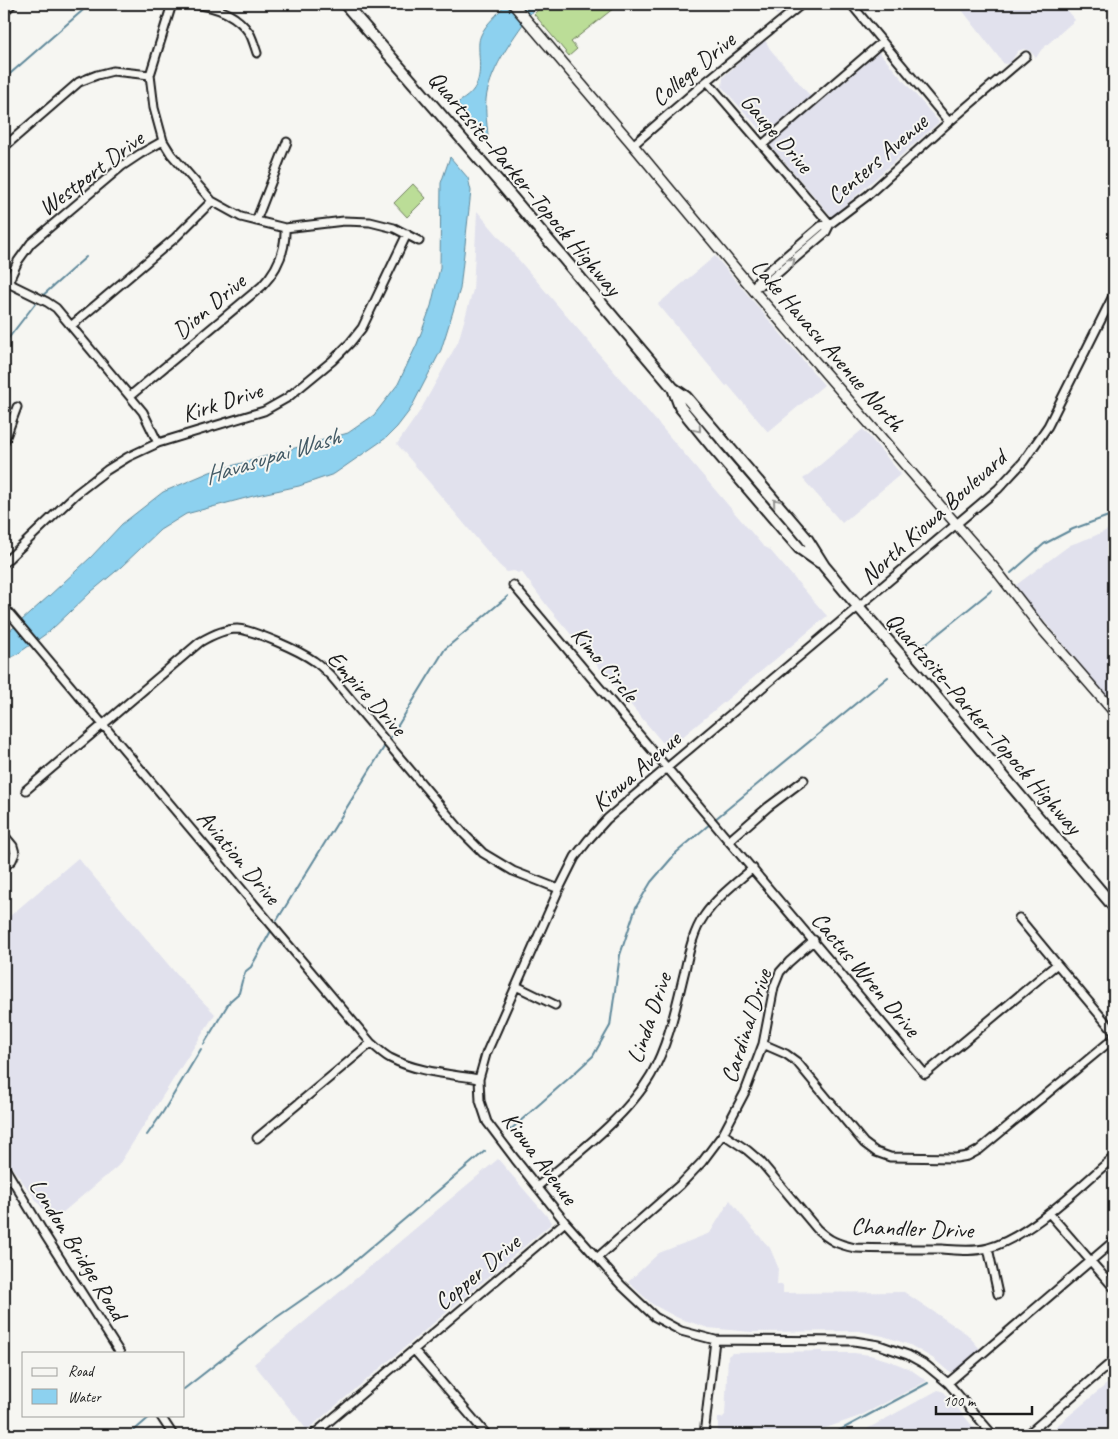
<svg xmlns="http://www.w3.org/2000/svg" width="1118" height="1439" font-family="Caveat,sans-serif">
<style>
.built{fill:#e1e1ed}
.green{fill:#bbdd97;stroke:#6c7c5a}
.water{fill:#8dd1ef;stroke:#60899b}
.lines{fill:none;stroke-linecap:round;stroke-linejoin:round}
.stream{stroke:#60899b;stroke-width:2}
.minor-casing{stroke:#1c1c1c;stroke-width:11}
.major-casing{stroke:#1c1c1c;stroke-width:12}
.highway-casing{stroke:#1c1c1c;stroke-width:14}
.minor{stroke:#f6f6f2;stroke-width:7}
.major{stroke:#f6f6f2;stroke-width:9}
.highway{stroke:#f6f6f2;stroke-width:10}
.oneway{stroke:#949492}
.labels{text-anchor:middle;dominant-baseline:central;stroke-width:4;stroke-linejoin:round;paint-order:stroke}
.street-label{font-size:24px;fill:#1c1c1c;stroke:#f6f6f2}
.water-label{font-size:25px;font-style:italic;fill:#445b66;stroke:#f6f6f2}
</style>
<rect width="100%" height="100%" fill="#f6f6f2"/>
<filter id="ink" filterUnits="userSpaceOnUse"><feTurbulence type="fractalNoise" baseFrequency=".02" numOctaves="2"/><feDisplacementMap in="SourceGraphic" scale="10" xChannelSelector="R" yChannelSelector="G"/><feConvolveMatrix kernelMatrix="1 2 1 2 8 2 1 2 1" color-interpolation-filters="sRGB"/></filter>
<g filter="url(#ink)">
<path class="built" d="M767,4H790L777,15Z
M962,4H1061L1075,20L1041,50L1036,58L1030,51L1024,49L1018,51L1010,63L1004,64L959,6Z
M765,40L770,49L812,98L768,135L762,132L722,87L723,77Z
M879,52L939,122L832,217L770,145Z
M477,211L763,546L769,549L827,616L668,749L547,606L521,571L518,573L514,571L507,572L499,565L397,444L420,411L458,342L473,290Z
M715,256L824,385L768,432L728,385L726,386L658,304Z
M863,429L901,474L842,523L803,479Z
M1114,527V704L1022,595L1016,585L1070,545L1092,537Z
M78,858L178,976L215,1014L118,1166L62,1213L45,1212L4,1157V921Z
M498,1159L552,1222L551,1224L307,1430L254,1364Z
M730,1200L752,1228L770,1248L778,1267L777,1285H783V1293L904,1292L967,1334L980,1349L955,1372H949L934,1359L910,1345L883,1336L859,1331L751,1332L708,1328L678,1318L663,1310L652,1304L628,1282L659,1253L710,1233Z
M822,1351V1353H854L870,1355L887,1360L910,1369L927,1381L860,1416L823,1429L822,1435H718V1418H722L725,1415L728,1356L732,1353Z
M1114,1378V1435H1046Z
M938,1390L944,1392L980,1435H856Z"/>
<path class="green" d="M544,4H619L571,42L577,49L569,56L534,14Z
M413,184L426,198L407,217L394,203Z"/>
<path class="water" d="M505,4H537C519,31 495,59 487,93C484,106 487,122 488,136L484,139L457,103C479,91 481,78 479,54C479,47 478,41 481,35C486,23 498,15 505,4Z
M450,157L468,178L471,191L460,289L441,350L410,410L397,427L386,438L334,474L299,486L257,495L186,514L160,530L121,567L91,592L50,631L16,655L4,661V632L12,629L49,596L91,557L122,524L163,492L210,472L348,433L374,415L398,384L417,344L431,306L440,268L441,183Z"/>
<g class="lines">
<path class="stream" d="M4,79L90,4
M41,297L86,257
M4,344L38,300
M1011,573L1044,544L1073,529L1114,514
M917,651L992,590
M389,740L445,649L508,596
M714,820L888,677
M274,925L386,744
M204,1044L230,1001L239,993L242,981L246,971L251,967L272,929
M509,1131L568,1079L593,1056L610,1026L620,955L636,907L651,882L677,852L711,823
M147,1135L163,1112L201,1049
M184,1389L267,1324L342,1272L485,1151
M129,1435L152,1415
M831,1435L928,1383"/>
<defs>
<path id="minor" d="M172,4L150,75L154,108L163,141L171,154L212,201L241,217L285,228L344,221L370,222L394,228L419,241
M192,4C215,6 237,14 250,34C253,40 255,47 257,53
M851,4L949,122
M4,12L12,4
M707,81L830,224
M633,145L707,81L802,4
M762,145L882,42
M4,147L79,82L97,75L113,71L150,75
M256,221L287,142
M4,281L47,302L56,308L143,412L158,443
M8,283L18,261L31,243L122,166L140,154L163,141
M752,288L765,284L826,232L830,224L867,196L949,122L1026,56
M753,288L760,278L821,226L830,224
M71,326L175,238L212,201
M130,396L262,286C278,269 286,251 285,228
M4,442L17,407
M4,563L76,494L107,470L128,457L158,443L264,411L287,398L332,361L350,343L362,328L407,234
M513,585L925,1074L1057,964
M4,607L371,1043C377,1048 383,1054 390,1058C417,1072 449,1074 479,1079
M26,790L200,642C212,635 224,629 237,629C254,630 300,651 314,661C320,665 326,671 331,676L464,834L483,853L513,871L559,889
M4,835L13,846L15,853L12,860L4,867
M730,840L768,807L804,780
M1019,918L1057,964L1114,1032
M516,986L555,1005
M763,1044L786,1054L797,1062L864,1143L876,1152L890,1157L956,1158L968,1156L979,1150L1114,1038
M723,1134L747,1150L761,1162L817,1229C830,1241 837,1244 855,1248C884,1249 913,1249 942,1249C957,1250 974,1252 988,1248C1030,1237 1081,1185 1114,1157
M257,1138L371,1043
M4,1166L45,1235L120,1353
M537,1187C575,1155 626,1118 651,1075C669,1043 676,1006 685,970C689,952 693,932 704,916C717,897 736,883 753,868
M1049,1213L1114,1288
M988,1248L998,1294
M597,1258L681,1184L702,1162L723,1134L745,1092L763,1044L774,987L780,972L789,962L814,940
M414,1350L487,1435
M948,1383L1114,1241
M160,1415L173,1435
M313,1435L565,1222
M704,1435L715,1340
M993,1435L948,1383L926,1365L908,1355L879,1345L854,1341L715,1340L681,1331L655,1317L621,1285L565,1222L515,1159L487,1122L480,1101L479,1079L486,1054L559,889L575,857L589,839L607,819L649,783L998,489L1023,462L1048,426L1114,294
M1027,1435L1114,1360"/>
<path id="major" d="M513,4L633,145L755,292L996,570L1041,628L1114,712"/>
<path id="highway" d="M345,4L500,183L673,388L686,397L807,539L824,566L850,597L917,674L1114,907
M673,388L680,407L715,450L799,548L819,562"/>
</defs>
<use href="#minor" class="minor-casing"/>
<use href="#major" class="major-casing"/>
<use href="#highway" class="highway-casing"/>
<use href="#minor" class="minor"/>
<use href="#major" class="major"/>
<use href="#highway" class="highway"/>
</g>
<defs><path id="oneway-chevron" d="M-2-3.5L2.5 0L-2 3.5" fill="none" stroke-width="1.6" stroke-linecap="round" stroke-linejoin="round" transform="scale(1.25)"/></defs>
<g class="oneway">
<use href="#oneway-chevron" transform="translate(792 261) rotate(-40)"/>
<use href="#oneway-chevron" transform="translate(698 429) rotate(50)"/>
<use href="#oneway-chevron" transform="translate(776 502) rotate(-130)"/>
</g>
</g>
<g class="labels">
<g class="street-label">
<text transform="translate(693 69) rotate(-40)">College Drive</text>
<text transform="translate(777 133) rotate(49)">Gauge Drive</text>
<text transform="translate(877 159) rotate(-41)">Centers Avenue</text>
<text transform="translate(91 173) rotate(-37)">Westport Drive</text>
<text transform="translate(525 183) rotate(50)">Quartzsite–Parker–Topock Highway</text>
<text transform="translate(209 306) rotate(-40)">Dion Drive</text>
<text transform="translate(828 345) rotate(49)">Lake Havasu Avenue North</text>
<text transform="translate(222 402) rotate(-18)">Kirk Drive</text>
<text transform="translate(933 517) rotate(-42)">North Kiowa Boulevard</text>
<text transform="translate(605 664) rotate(50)">Kimo Circle</text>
<text transform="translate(367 693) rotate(48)">Empire Drive</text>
<text transform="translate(984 723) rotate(49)">Quartzsite–Parker–Topock Highway</text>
<text transform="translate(636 771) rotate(-41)">Kiowa Avenue</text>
<text transform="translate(239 857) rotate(50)">Aviation Drive</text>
<text transform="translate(866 974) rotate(50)">Cactus Wren Drive</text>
<text transform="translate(649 1018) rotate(-71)">Linda Drive</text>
<text transform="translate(746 1026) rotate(-72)">Cardinal Drive</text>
<text transform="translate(540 1158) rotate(53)">Kiowa Avenue</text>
<text transform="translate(912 1228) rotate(2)">Chandler Drive</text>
<text transform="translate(78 1249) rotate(58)">London Bridge Road</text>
<text transform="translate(477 1272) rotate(-40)">Copper Drive</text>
</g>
<g class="water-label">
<text transform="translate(272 456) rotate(-17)">Havasupai Wash</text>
</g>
</g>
<rect width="1118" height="1439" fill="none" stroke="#f6f6f2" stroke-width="20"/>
<rect x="10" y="10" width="1098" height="1419" fill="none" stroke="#1c1c1c" stroke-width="2" filter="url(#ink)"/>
<rect x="22" y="1352" width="162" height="65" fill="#f6f6f2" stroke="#9f9f9c"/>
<rect x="32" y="1368" width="25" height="8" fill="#f6f6f2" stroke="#9f9f9c"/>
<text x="68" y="1376" font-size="15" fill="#1c1c1c">Road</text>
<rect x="32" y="1389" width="25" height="15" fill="#8dd1ef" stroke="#9f9f9c"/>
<text x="68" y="1402" font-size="15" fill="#1c1c1c">Water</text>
<path d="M936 1406v8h96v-8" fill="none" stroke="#1c1c1c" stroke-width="2.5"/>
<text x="943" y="1406" font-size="15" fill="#1c1c1c" stroke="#f6f6f2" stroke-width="4" paint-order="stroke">100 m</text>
</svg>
